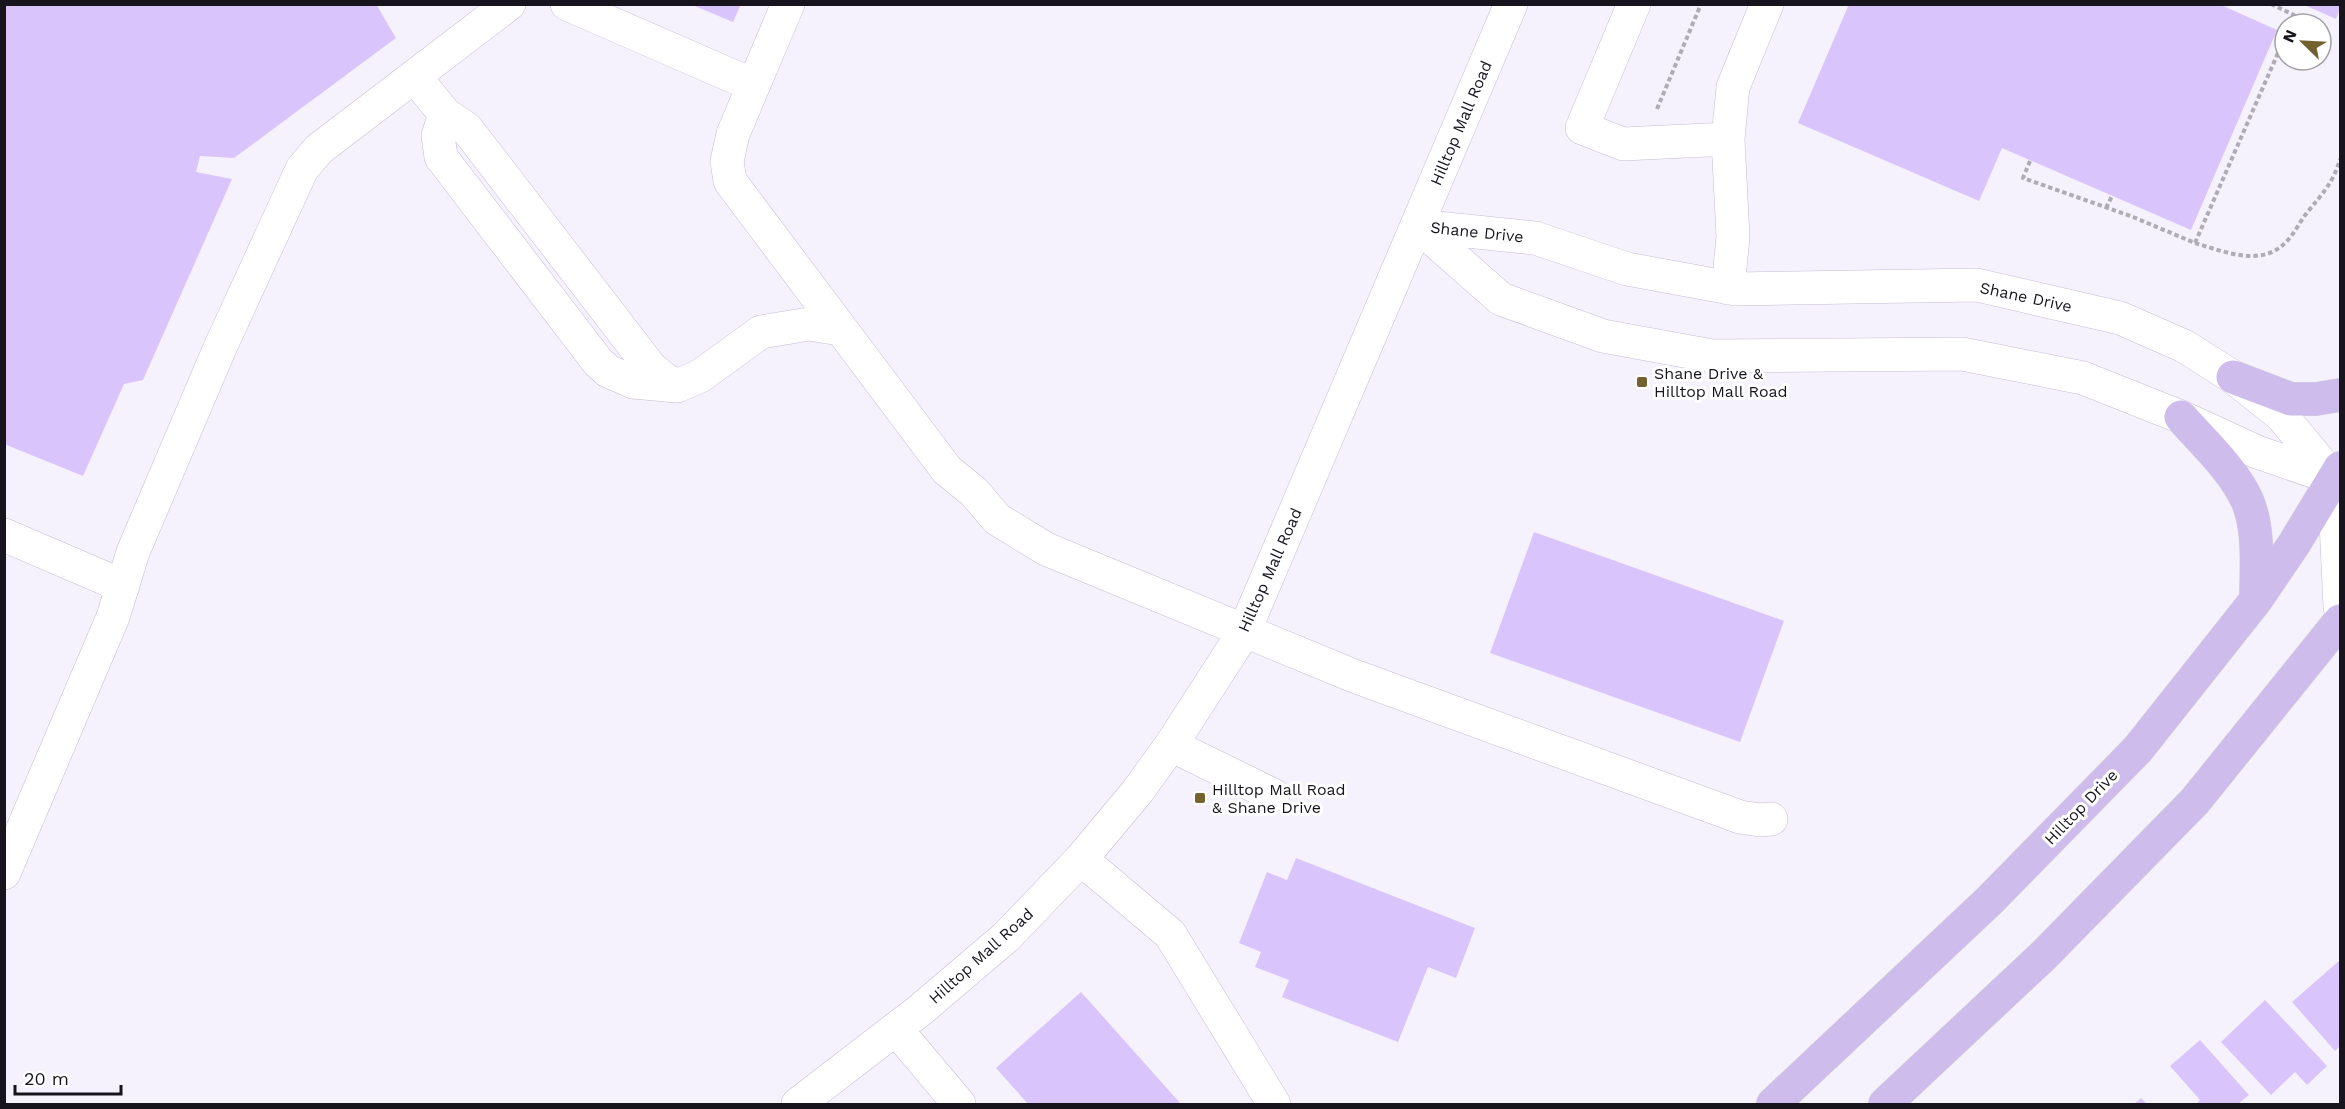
<svg xmlns="http://www.w3.org/2000/svg" width="2345" height="1109" font-family="'Work Sans',sans-serif">
<style>
.building{fill:#d9c5fb}
.lines{fill:none;stroke-linecap:round;stroke-linejoin:round}
.minor-casing{stroke:#c5bcd6;stroke-width:34}
.major-casing{stroke:#d5d5d6;stroke-width:34}
.path{stroke:#b0acb6;stroke-width:4;stroke-dasharray:4.5 3;stroke-linecap:butt}
.minor{stroke:#fff;stroke-width:33}
.major{stroke:#cebcec;stroke-width:33}
.poi-dot{fill:#746130;stroke:#fff;stroke-width:2}
.labels{text-anchor:middle;dominant-baseline:central;stroke-width:6;stroke-linejoin:round;paint-order:stroke}
.street-label{font-size:16px;fill:#17141d;stroke:#fff}
.poi-label{font-size:16px;fill:#17141d;stroke:#fff;text-anchor:start}
</style>
<rect width="100%" height="100%" fill="#f6f2fd"/>
<path class="building" d="M4,4H376L396,38L234,158L200,156L196,172L232,179L143,380L124,384L83,476L4,444Z
M690,4H741L733,22Z
M1849,4H2219L2277,30L2191,230L2002,148L1979,201L1798,123Z
M2302,4H2340V8L2336,19Z
M1534,532L1784,621L1740,742L1490,653Z
M1296,858L1475,928L1456,978L1428,967L1398,1042L1282,997L1289,980L1255,967L1261,952L1239,943L1267,872L1287,880Z
M2340,960V1046L2335,1051L2292,1002Z
M1081,992L1181,1104H1028L996,1068Z
M2265,1000L2327,1066L2307,1085L2295,1072L2271,1095L2221,1042Z
M2200,1040L2249,1095L2238,1104H2196L2200,1100L2170,1066Z
M2141,1098L2147,1104H2134Z"/>
<g class="lines">
<defs>
<path id="minor" d="M567,4L753,85
M788,4L733,134L727,161L730,181L947,470L974,492L997,519L1046,549L1354,676L1740,817L1760,820L1771,819
M1634,4L1582,128L1623,144L1728,139
M415,77L445,114L467,129L651,368L663,378L677,386
M445,114L438,136L441,157L598,362L608,371L633,382L677,386L700,376L761,332L809,324L840,329
M1418,226L1535,238L1627,269L1736,289L1977,285L2120,318L2184,346L2233,377L2281,415L2334,479L2340,607
M1418,226L1501,299L1603,336L1712,356L1962,354L2083,378L2181,417L2257,452L2336,479
M1728,288L1733,237L1728,139L1733,87L1767,4
M4,535L123,586
M1171,745L1273,795
M1081,859L1170,934L1274,1104
M4,873L113,617L133,552L219,350L302,169L319,149L509,4
M896,1029L959,1104
M798,1104L919,1011L1006,937L1081,859L1137,792L1171,745L1244,632L1511,4"/>
<path id="major" d="M2233,377L2291,399H2316L2340,395
M2181,417C2204,443 2232,468 2247,500C2260,530 2256,568 2256,600
M1773,1104L1989,901L2138,749L2256,600L2294,544L2340,468
M1885,1104L2043,956L2195,801L2340,621"/>
</defs>
<use href="#minor" class="minor-casing"/>
<use href="#major" class="major-casing"/>
<path class="path" d="M2271,4L2294,15L2290,24
M1657,109L1701,4
M2030,161L2023,178L2133,217L2195,243L2285,37
M2106,208L2112,196
M2195,243C2222,251 2260,267 2284,244C2293,236 2299,223 2306,214C2321,195 2333,184 2340,159"/>
<use href="#minor" class="minor"/>
<use href="#major" class="major"/>
</g>
<g class="poi-dot">
<rect x="1636" y="376" width="12" height="12" rx="3"/>
<rect x="1194" y="792" width="12" height="12" rx="3"/>
</g>
<g class="labels">
<g class="street-label">
<text transform="translate(1461 123) rotate(-67)">Hilltop Mall Road</text>
<text transform="translate(1477 232) rotate(6)">Shane Drive</text>
<text transform="translate(2026 297) rotate(12)">Shane Drive</text>
<text transform="translate(1270 570) rotate(-66)">Hilltop Mall Road</text>
<text transform="translate(2081 807) rotate(-46)">Hilltop Drive</text>
<text transform="translate(981 956) rotate(-42)">Hilltop Mall Road</text>
</g>
<g class="poi-label">
<text x="1654" y="373">Shane Drive &amp;<tspan x="1654" dy="18">Hilltop Mall Road</tspan></text>
<text x="1212" y="789">Hilltop Mall Road<tspan x="1212" dy="18">&amp; Shane Drive</tspan></text>
</g>
</g>
<rect width="2345" height="1109" fill="none" stroke="#17141d" stroke-width="12"/>
<g transform="translate(2303 42) rotate(294)"><circle r="28" fill="#ffffff" stroke="#a2a1a5" stroke-width="1.5"/>
<path d="M0-4.5L10 22L0 15L-10 22Z" fill="#746130"/>
<text y="-9" font-size="16" font-weight="bold" text-anchor="middle" fill="#17141d">N</text>
</g>
<path d="M15 1085v9h106v-9" fill="none" stroke="#17141d" stroke-width="3"/>
<text x="24" y="1085" font-size="18" fill="#17141d" stroke="#ffffff" stroke-width="4.5" paint-order="stroke">20 m</text>
</svg>
